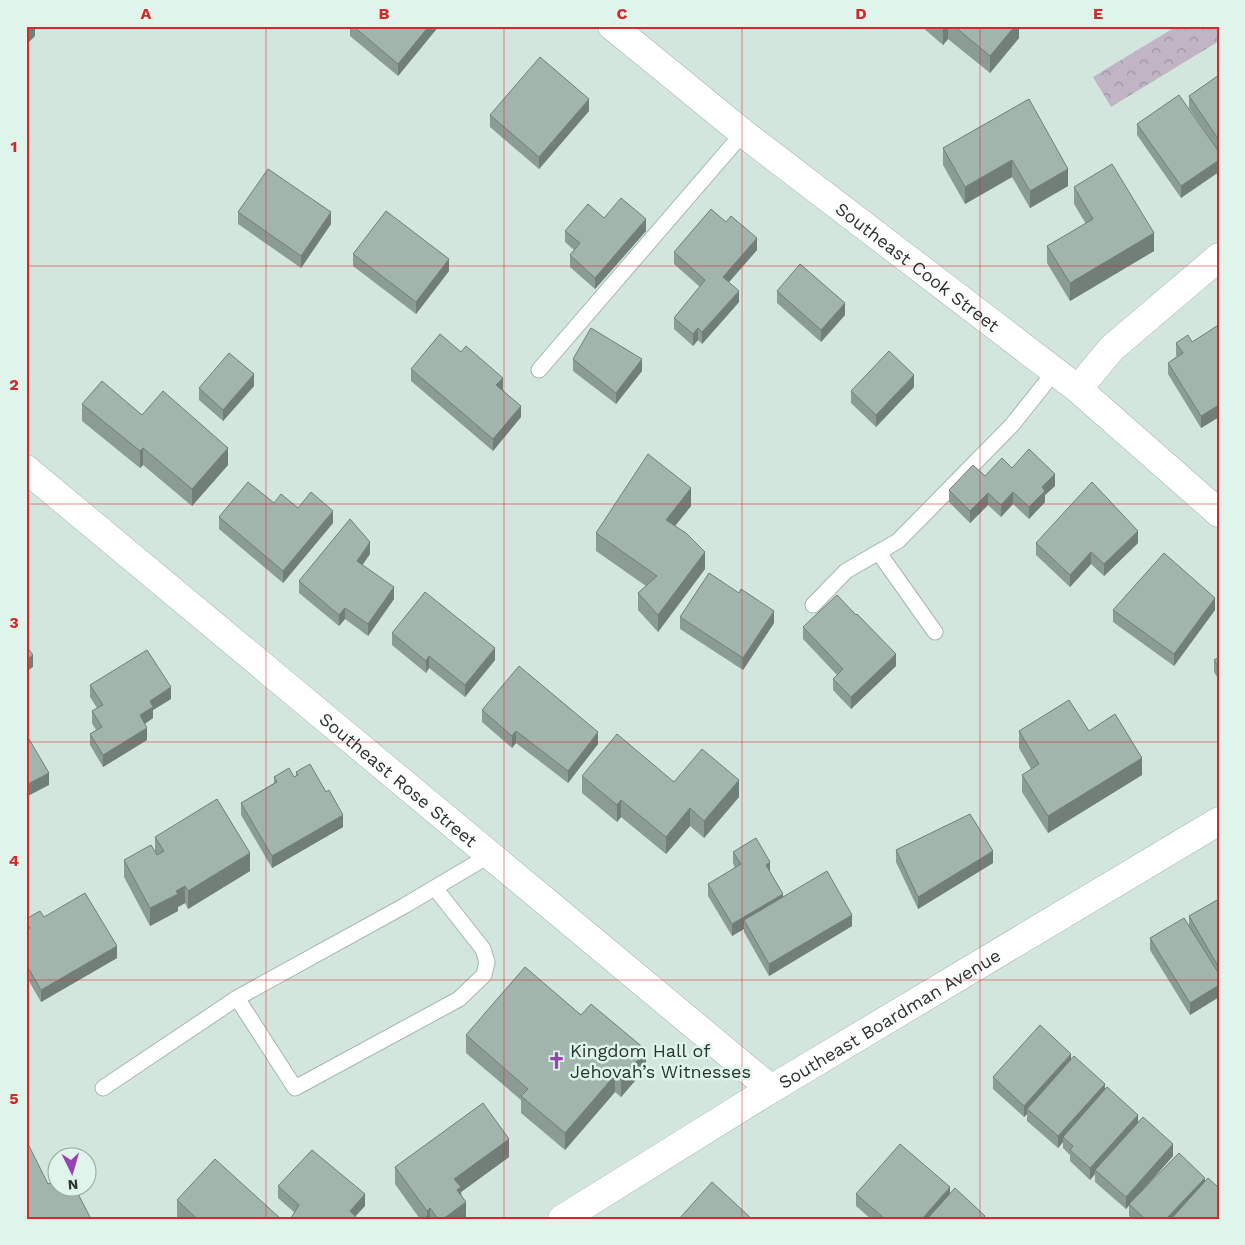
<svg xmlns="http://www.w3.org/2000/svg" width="1245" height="1245" font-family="'Work Sans',sans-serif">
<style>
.park{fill:url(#park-crowns)}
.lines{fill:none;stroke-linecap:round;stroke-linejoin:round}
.lane-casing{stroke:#a3b7ae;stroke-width:17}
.street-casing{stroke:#a3b7ae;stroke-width:29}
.lane{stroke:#fff;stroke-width:15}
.street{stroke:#fff;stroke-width:28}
.wall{fill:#8a9c94}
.shaded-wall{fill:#717f78}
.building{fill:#a1b5ac;stroke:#717f78}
.grid{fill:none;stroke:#d62828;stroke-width:1;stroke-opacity:0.55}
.labels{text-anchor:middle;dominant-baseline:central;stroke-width:5;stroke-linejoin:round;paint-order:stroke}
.street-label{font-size:18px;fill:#2b332f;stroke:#dff4ea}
.poi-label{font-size:18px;fill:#2b332f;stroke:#dff4ea;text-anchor:start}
.neatline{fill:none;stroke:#d62828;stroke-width:2}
.grid-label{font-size:16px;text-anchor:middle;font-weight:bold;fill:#d62828}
</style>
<defs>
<pattern id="park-crowns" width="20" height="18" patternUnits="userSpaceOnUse" patternTransform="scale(1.25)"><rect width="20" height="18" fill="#c1b5c5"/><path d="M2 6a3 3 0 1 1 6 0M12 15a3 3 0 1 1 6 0" fill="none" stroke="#9d94a0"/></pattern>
</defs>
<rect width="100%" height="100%" fill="#d2e6dd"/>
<path class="park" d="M1177,26H1219V41L1111,107L1093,77Z"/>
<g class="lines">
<defs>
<path id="lane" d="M539,370L743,133
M879,553L935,632
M813,605L846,571L898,541L1012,425L1055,371
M435,888L483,949L487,962L484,975L459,999L295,1088L237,998L404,906L490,855
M103,1088L237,998"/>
<g id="street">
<path id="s1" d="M612,26L743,133L1078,389L1219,513"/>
<path d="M1078,389L1112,348L1219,257"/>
<path id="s2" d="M26,469L771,1089"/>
<path id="s3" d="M562,1219L771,1089L1219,821"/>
</g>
</defs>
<use href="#lane" class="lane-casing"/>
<use href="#street" class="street-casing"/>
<use href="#lane" class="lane"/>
<use href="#street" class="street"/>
</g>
<path class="wall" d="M350,26H439L398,76L350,36Z
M921,26H1019V38L990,73L948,39L943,45Z
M1219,75V152L1189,108V96Z
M1029,99L1068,186L1030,208L1012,177L965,204L943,165V148Z
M589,111L539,169L490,127V115Z
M1137,124L1219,152L1181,198L1137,135Z
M1074,187L1154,251L1070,301L1047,263V246L1086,224L1074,204Z
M238,212L331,224L301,268L238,224Z
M604,218L646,231L595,289L570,267V255L574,250L565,242V231Z
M757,250L729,282L739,302L702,344L698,340L693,346L674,329V318L700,287L674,264V252Z
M353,254L449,271L416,314L353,266Z
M777,291L845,315L821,342L777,303Z
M1219,328V417L1201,428L1168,374V363L1177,356L1176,355V343L1192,342Z
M573,359L642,371L616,404L573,371Z
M411,369L503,389L521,417L493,451L411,381Z
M254,386L223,421L199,400V388Z
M914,387L876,427L851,403V391Z
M82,404L142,415L228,465L192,506L143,465L140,468L82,421Z
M1012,468L1055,486L1045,495V502L1029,519L1013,504L1001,517L988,505L970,523L949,502V490L985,476Z
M274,503L298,508L333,523L283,583L219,529V517Z
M691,506L675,526L705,569L658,632L638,610V593L646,586L596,551V533Z
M1036,543H1138L1104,576L1091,564L1070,587L1036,555Z
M370,554L362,565L394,599L368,636L345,619L339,626L299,593V581Z
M739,593L774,623L743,670L680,629V617Z
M1113,610H1215L1174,666L1113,622Z
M803,627L896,666L851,709L833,690V679L837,675L803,639Z
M392,633L495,660L465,697L429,668L426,673L392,645Z
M1219,657V680L1214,672V660Z
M90,685L171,699L153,710V718L145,724L147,740L103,767L90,745V734L96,730L92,723V711L97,708L90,697Z
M482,710L598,744L568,783L516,743L512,748L482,722Z
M1019,731H1089L1142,775L1048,833L1022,792V775L1031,769L1019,748Z
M296,772L343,827L272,868L241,815V803L274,783V777H294L296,776Z
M582,776L674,782L739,797L704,838L690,826L666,854L621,817L617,822L582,793Z
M155,837L250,871L188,909L185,903L178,907V911L150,926L124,877V860L155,851Z
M896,850L993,863L918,909L896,862Z
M733,852L770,872L783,897L852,926L769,976L744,932V929L732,936L708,896V884L735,868L733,863Z
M1219,899V997L1190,1015L1150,950V938L1189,925V916Z
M44,917L117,958L41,1002L26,976V919Z
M581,1015L646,1068L621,1097L615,1092L565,1150L521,1113V1100L466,1053V1035Z
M1071,1059L1138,1121L1173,1156L1141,1192L1205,1182L1219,1219H1132L1129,1216V1205L1126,1209L1095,1182V1174L1090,1180L1070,1161V1155L1063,1148V1142L1058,1148L1027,1121V1114L1024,1117L993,1089V1077Z
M509,1157L461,1192L466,1219H420L395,1184V1167Z
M278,1186L365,1206L295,1213L278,1198Z
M856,1194H950L985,1219H871L856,1206Z
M177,1200L281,1219H178L177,1218Z"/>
<path class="shaded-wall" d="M28,26H35V36L26,45V28Z
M429,26H439L398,76V64Z
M944,26H948V39L943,45V27Z
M1015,26H1019V38L990,73V56Z
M589,99V111L539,169V157Z
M1012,160V177L965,204V187Z
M1219,160V172L1181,198V186Z
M1068,169V186L1030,208V191Z
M331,212V224L301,268V256Z
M646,219V231L595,289V278Z
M1154,233V251L1070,301V283Z
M757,238V250L723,289V277Z
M449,259V271L416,314V302Z
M739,291V302L702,344V332Z
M845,303V315L821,342V330Z
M698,328V340L693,346V334Z
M642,359V371L616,404V393Z
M254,374V386L223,421V410Z
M914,375V387L876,427V415Z
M503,378V389L496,396V385Z
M1219,405V417L1201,428V416Z
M521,406V417L493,451V439Z
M143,448V465L140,468V451Z
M228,448V465L192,506V489Z
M1055,474V486L1045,495V502L1029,519V507L1042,487Z
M691,488V506L666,537V520Z
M1013,492V504L1001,517V505Z
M988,493V505L970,523V511Z
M333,511V523L283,583V571Z
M1138,531V543L1104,576V564Z
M370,542V554L357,573V561Z
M705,552V569L658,632V615Z
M1091,552V564L1070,587V575Z
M394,587V599L368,636V624Z
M1215,598V610L1174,666V654Z
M345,608V619L339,626V615Z
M774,611V623L743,670V658Z
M495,648V660L465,697V685Z
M896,654V666L851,709V697Z
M33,655V667L26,672V660Z
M429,656V668L426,673V661Z
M171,687V699L153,710V718L140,727V715L150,701Z
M147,728V740L103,767V755Z
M516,731V743L512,748V736Z
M598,732V744L568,783V771Z
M1142,758V775L1048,833V816Z
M49,773V785L26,797V785Z
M739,780V797L704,838V821Z
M621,800V817L617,822V805Z
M690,808V826L666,854V837Z
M343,815V827L272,868V856Z
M993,851V863L918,909V897Z
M250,853V871L188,909V891Z
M770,862V874L766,865Z
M185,886V903L178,907V911L150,926V908Z
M783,894V906L744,920V929L732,936V924Z
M852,915V926L769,976V964Z
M117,946V958L41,1002V990Z
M1219,985V997L1190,1015V1003Z
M646,1050V1068L621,1097V1080Z
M1071,1054V1065L1027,1109V1114L1024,1117V1106Z
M615,1075V1092L565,1150V1133Z
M1105,1084V1096L1063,1137V1142L1058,1148V1136Z
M1138,1115V1127L1095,1170V1174L1090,1180V1168Z
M509,1139V1157L461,1192V1204L454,1179Z
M1173,1144V1156L1126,1209V1197Z
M1205,1178V1189L1177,1219H1166Z
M950,1187V1199L932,1219H922Z
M365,1194V1206L353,1219L350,1211Z
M466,1202V1219H443Z
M430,1208V1219H427V1211Z"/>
<path class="building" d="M353,26H429L398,64Z
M954,26H1015L990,56Z
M540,57L589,99L539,157L490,115Z
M1219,75V140L1189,96Z
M1179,95L1219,152V160L1181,186L1137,124Z
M1029,99L1068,169L1030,191L1012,160L965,187L943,148Z
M1112,164L1154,233L1070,283L1047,246L1093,219L1074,187Z
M268,169L331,212L301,256L238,212Z
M621,198L646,219L595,278L570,255L580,243L565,231L588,204L604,218Z
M711,209L726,222L731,216L757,238L723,277L739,291L702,332L698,328L693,334L674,318L705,280L674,252Z
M386,211L449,259L416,302L353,254Z
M800,264L845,303L821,330L777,291Z
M1217,326L1219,328V405L1201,416L1168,363L1183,353L1176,343L1188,335L1192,342Z
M591,328L642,359L616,393L573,359Z
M440,334L461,352L466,346L503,378L496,385L521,406L493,439L411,369Z
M889,351L914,375L876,415L851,391Z
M229,353L254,374L223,410L199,388Z
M102,381L142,415L163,391L228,448L192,489L143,448L140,451L82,404Z
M1029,449L1055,474L1042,487L1045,491L1029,507L1013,492L1001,505L988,493L970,511L949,490L973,465L985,476L1002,458L1012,468Z
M648,454L691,488L666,520L686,533L705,552L658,615L638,593L657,576L596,533Z
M248,482L274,503L281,494L298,508L311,492L333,511L283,571L219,517Z
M1092,482L1138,531L1104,564L1091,552L1070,575L1036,543Z
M350,519L370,542L357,561L394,587L368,624L345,608L339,615L299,581Z
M1164,553L1215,598L1174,654L1113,610Z
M709,573L739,593L741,589L774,611L743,658L680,617Z
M425,592L495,648L465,685L429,656L426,661L392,633Z
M837,595L856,615L857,614L896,654L851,697L833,679L843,669L803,627Z
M26,646L33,655L26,660Z
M147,650L171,687L150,701L153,707L140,715L147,728L103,755L90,734L102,727L92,711L103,705L90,685Z
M1219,657V668L1214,660Z
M519,666L598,732L568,771L516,731L512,736L482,710Z
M1069,700L1089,731L1115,714L1142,758L1048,816L1022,775L1039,764L1019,731Z
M26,734L49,773L26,785Z
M617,734L674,782L702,749L739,780L704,821L690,808L666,837L621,800L617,805L582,776Z
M310,764L326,792L329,790L343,815L272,856L241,803L277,782L274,777L289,768L294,777L298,775L296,772Z
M217,799L250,853L188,891L185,886L176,891L178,894L150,908L124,860L151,845L157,855L164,851L155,837Z
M970,814L993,851L918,897L896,850Z
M756,838L770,862L766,865L783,894L732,924L708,884L741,864L733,852Z
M827,871L852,915L769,964L744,920Z
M85,893L117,946L41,990L26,964V931L30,928L26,922V919L40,911L44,917Z
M1219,899V968L1189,916Z
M1184,918L1219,974V985L1190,1003L1150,938Z
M525,967L581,1015L591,1004L646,1050L621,1080L615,1075L565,1133L521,1096L528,1089L466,1035Z
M1040,1025L1071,1054L1024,1106L993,1077Z
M1074,1056L1105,1084L1058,1136L1027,1109Z
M1107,1087L1138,1115L1090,1168L1070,1150L1073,1146L1063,1137Z
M483,1103L509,1139L454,1179L461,1187L457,1190L466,1202L443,1219H438L430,1208L427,1211L395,1167Z
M1143,1117L1173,1144L1126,1197L1095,1170Z
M28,1144L48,1184L58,1179V1188H75L91,1219H26V1145Z
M900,1144L950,1187L922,1219H885L856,1194Z
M312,1150L365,1194L350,1211L358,1219L291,1218L299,1205L278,1186Z
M1179,1153L1205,1178L1166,1219H1145L1129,1204Z
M215,1159L281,1219H197L177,1200Z
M1208,1178L1219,1188V1219H1171Z
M712,1182L752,1219H679Z
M955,1188L985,1216L982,1219H927Z"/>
<path class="grid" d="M266,26V1219M504,26V1219M742,26V1219M980,26V1219M26,266H1219M26,504H1219M26,742H1219M26,980H1219"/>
<defs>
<symbol id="church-bare" viewBox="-9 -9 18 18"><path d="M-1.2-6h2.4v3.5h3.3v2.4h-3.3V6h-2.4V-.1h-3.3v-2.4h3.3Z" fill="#9743b1" stroke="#dff4ea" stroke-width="2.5" paint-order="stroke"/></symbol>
</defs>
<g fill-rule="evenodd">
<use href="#church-bare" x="544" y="1048" width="25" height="25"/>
</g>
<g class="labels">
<g class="street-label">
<text stroke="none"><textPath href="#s1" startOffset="389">Southeast Cook Street</textPath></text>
<text stroke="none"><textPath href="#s2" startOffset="485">Southeast Rose Street</textPath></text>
<text stroke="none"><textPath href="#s3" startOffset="384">Southeast Boardman Avenue</textPath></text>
</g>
<g class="poi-label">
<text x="570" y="1050">Kingdom Hall of<tspan x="570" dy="21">Jehovah’s Witnesses</tspan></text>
</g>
</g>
<rect width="1245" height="1245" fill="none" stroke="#dff4ea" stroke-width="55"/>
<g transform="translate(72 1172) rotate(175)"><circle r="24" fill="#dff4ea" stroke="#97a79f"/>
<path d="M0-4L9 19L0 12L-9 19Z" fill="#9743b1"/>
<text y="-8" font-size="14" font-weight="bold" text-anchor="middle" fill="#2b332f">N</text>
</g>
<rect x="28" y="28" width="1190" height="1190" class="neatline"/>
<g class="grid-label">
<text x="146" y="19">A</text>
<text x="384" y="19">B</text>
<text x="622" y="19">C</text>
<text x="861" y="19">D</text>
<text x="1098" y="19">E</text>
<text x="14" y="152">1</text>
<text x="14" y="390">2</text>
<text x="14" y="628">3</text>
<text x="14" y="866">4</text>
<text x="14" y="1104">5</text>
</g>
</svg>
